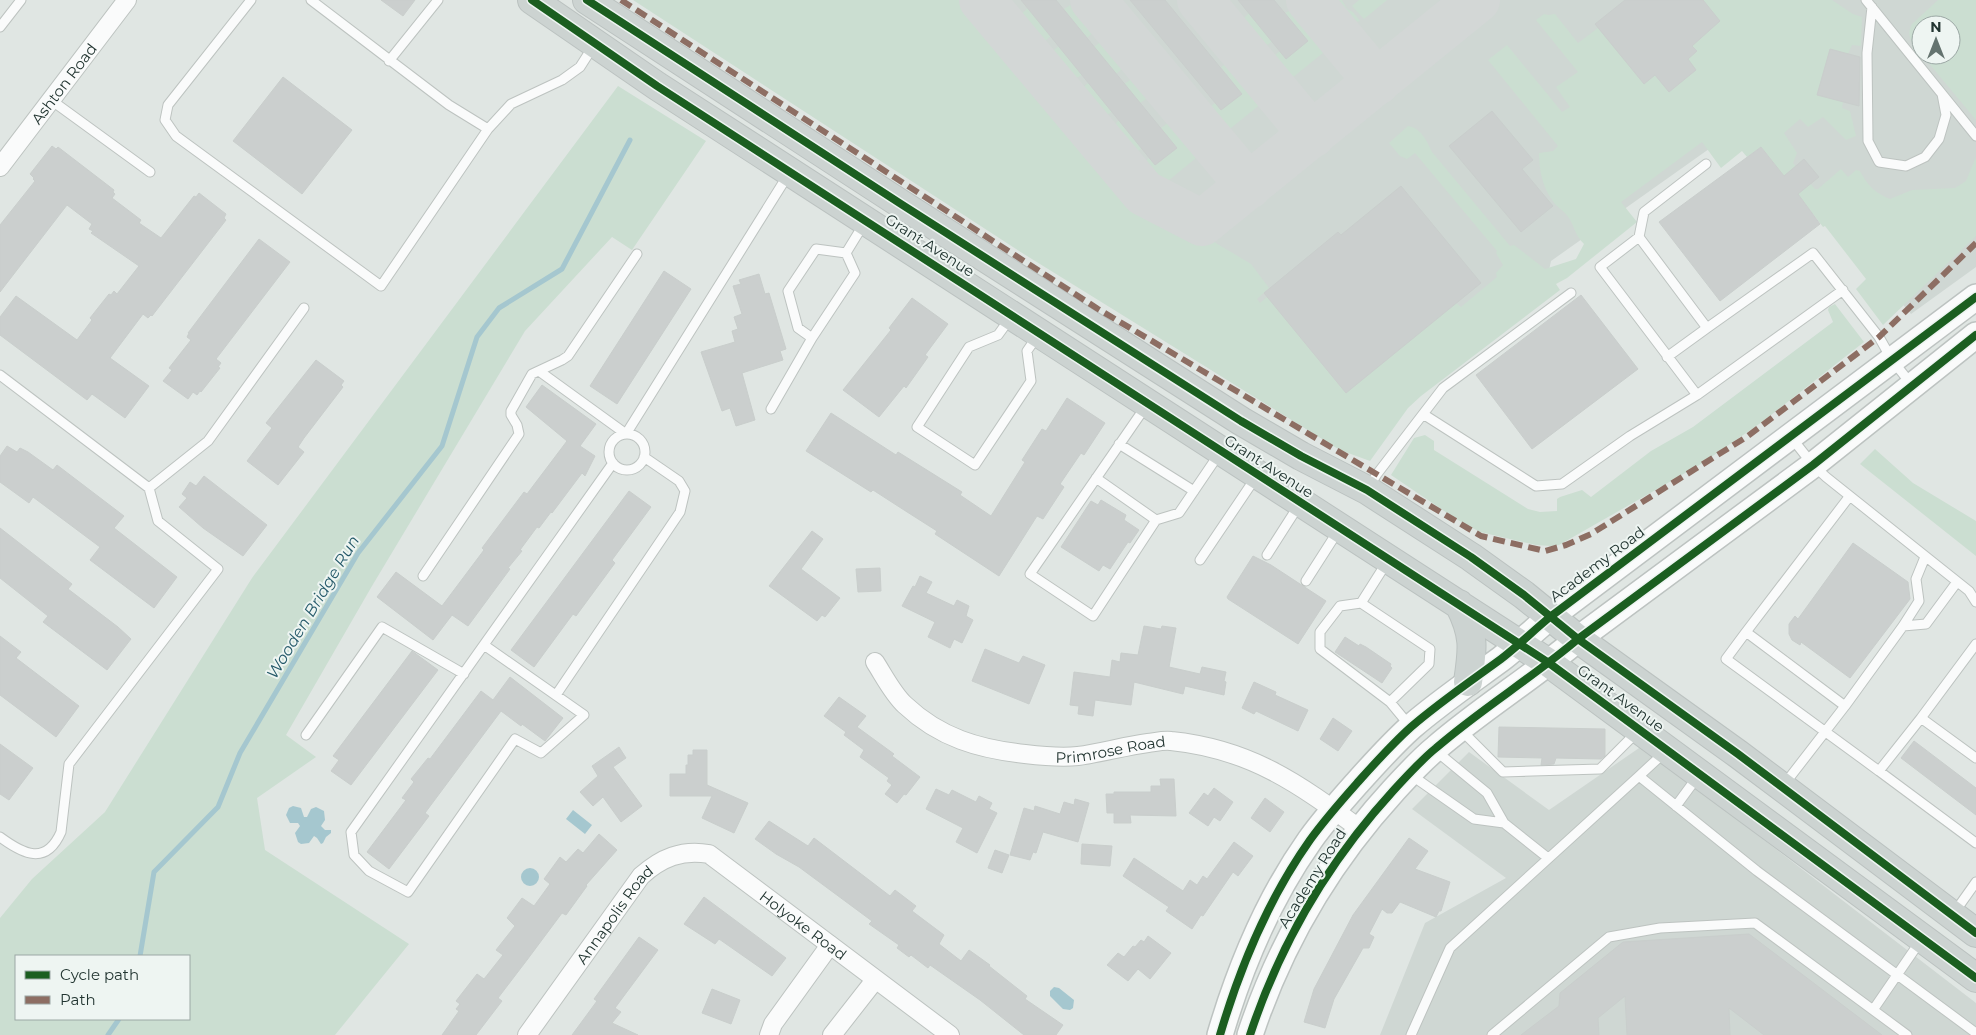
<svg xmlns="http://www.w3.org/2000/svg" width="1976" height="1035" font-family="Montserrat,sans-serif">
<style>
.built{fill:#cfd7d3;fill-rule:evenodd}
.green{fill:#cbded1;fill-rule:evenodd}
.water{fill:#a5c7cf}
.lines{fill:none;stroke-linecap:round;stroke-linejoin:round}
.stream{stroke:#a5c7cf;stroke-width:5}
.taxiway{stroke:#d3d7d6;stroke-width:46}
.building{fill:#cbcfce;stroke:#c9cecc}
.lane-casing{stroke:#bdc3c0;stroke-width:11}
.street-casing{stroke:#bdc3c0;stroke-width:20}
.secondary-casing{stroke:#bdc3c1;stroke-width:28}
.primary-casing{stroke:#bbc2c0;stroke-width:30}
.lane{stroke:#fafbfb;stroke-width:9}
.street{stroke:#fafbfb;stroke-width:18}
.secondary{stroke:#fafbfb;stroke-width:25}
.primary{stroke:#ccd3d1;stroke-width:28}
.quiet{stroke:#8d6e63;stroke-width:6;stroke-dasharray:12 6;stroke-linecap:butt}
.cycleway-casing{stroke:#eef5f2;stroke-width:11}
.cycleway{stroke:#1b5e20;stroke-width:8}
.labels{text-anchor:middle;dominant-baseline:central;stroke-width:4;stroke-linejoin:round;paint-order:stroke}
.street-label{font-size:15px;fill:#223531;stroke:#eef5f2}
.water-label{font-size:16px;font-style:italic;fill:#245969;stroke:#eef5f2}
</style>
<rect width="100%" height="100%" fill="#e0e6e3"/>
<path class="built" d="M668,0H1976V267L1911,314L1747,122L1551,261L1544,293L1340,450L1090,294ZM1921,25H1951V55H1921Z
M1642,746L1976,1003V1035H1380L1425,923L1506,878L1412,809L1469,752L1549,810Z"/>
<path class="green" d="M633,0H971L1106,165L1139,197L1251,264L1269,288L1257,299L1260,303L1267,297L1346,393L1456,303L1461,307L1497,277L1496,273L1503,265L1496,253L1497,251L1415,153L1407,159L1400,156L1389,143L1408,126C1421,128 1427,141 1432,152L1510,246L1514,245L1545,269L1576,259L1584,244C1575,235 1575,228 1569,218C1565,212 1560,209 1555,204C1543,189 1539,172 1539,153L1553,151L1558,146L1488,60L1507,45L1562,112L1570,107L1556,87L1578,72L1536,20L1544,14L1548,15L1555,14L1578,43L1598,28L1644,83L1655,75L1669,92L1696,70L1688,59L1697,51L1692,46L1719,21L1703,0H1832L1853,14L1862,17L1861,46L1852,45L1848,54L1830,49L1817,94L1843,102L1842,108L1850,111L1856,136L1846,140L1823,117L1808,127L1800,119L1784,133L1797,153L1793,163L1815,189H1818L1841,169L1848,177L1856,170L1860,171C1868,186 1874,192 1890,199L1912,190L1955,188L1966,181L1976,157V236L1883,325L1856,289L1866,279L1825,226L1823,227L1761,147L1747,157L1742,151L1721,168L1702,142L1621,202L1637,222L1567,278L1556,284L1560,290L1421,396L1408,408L1370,461L1340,450L1019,251Z
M1322,0H1342L1347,9L1353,12L1360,21C1341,28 1332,13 1322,0Z
M1359,0H1387L1364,19L1352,6Z
M1938,0H1976V120L1922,55H1951V25H1921V54C1913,44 1905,36 1912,24Z
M1075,2L1082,3L1097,23L1096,30L1087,38L1064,9Z
M1296,7L1303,8L1329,39V48L1287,82C1277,80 1270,69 1270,59L1280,51L1285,13Z
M1028,8L1051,36L1040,45C1028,45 1017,28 1018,17Z
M1249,13L1272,41C1268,45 1263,49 1257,48C1248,47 1239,30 1240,22Z
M1104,39C1116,40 1127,54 1127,65L1116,74L1094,47Z
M1059,46L1082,75L1073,80H1064L1048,61V55Z
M1230,61H1237L1240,64L1266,97L1262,103L1221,136C1216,135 1215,133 1212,129C1202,117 1202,113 1215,103L1221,110L1242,94L1221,67Z
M1141,77L1155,93L1140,103L1124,84L1133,78Z
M1088,83L1112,111C1109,114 1105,117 1101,118C1089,121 1077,101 1078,92Z
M618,86L706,141L632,250L612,237L525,331L372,586L286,735L316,757L257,798L265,850L409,944L335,1035H0V918L32,879L105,812L252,578ZM16,956H189V1019H16Z
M1119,120L1142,148L1132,155L1127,156L1123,154L1109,136L1110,130Z
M1178,120L1201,147V154L1163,185H1158L1141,176L1139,168L1149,158L1156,165L1177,148L1161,128L1169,122Z
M1835,304L1864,342L1762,422L1701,464L1559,545L1551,546L1536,545L1480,532L1456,519L1391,475L1414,438L1425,435L1434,441V450L1528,509L1540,512L1557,511V499L1560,497L1582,490L1591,497L1651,451L1693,427L1833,322L1828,310L1829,307Z
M1875,449L1913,483L1976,521V556L1860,464Z"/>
<path class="water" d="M293,806L301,808L304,817H307L311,809L316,807L324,811L325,820L321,826L325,830H331V833L326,837L323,843L321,844L317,838L314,836L309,843L301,844L298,842L295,833L300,826L298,823H290L286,815L289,808Z
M573,810L592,825L585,834L566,819Z
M521 877a9 9 0 1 1 18 0a9 9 0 1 1-18 0Z
M1054,987L1059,988L1074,1000L1073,1008L1070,1010L1063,1009L1050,996V991Z"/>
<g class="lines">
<path class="stream" d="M140,956L154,872L218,807L240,753L358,553L442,446L477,337L499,308L562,269L630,140
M108,1035L119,1019"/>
<path class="taxiway" d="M982,0L1144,193L1202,223L1477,0
M1093,0L1249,186
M1200,0L1312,135
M1309,0L1377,82"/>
</g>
<path class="building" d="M381,0H415L403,16Z
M1021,0H1056L1177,148L1155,165Z
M1130,0H1165L1242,94L1221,110Z
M1238,0H1274L1308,41L1286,59Z
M1625,0H1703L1720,21L1692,46L1697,51L1688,59L1696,70L1669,92L1655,75L1644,84L1595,24Z
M1830,49L1860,57L1859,106L1817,95Z
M283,77L352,130L302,194L233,141Z
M1492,111L1533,160L1522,169L1553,206L1521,232L1449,146Z
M52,146L56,149L58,147L114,190L113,192L115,194L112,198L141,220L139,223L161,238L194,196L196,197L199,193L226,214L224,218L226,220L152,316L151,315L148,318L143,314L110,358L149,386L125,418L92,394L87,400L0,335V317L16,296L77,340L92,320L90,318L109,294L111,295L114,291L117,294L139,266L91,233L93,231L89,229L92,224L67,205L0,292V225L35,181L33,179L34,178L30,174Z
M1761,147L1784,176L1804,159L1819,177L1798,194L1820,224L1720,301L1659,222Z
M1401,186L1481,283L1346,393L1264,293L1338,232L1341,235Z
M259,239L290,262L216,359L221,363L218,367L220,368L201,392L200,391L197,395L193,392L188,399L163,381L172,370L169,368L191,340L187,337L189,333H188Z
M664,271L691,289L617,404L590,386Z
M759,274L765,294L769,293L786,349L780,351L783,360L742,373L755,420L736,426L730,408L722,411L701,352L735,342L732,331L738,329L734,317L742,314L733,286L741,284L739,280Z
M1581,295L1638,369L1532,449L1476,375Z
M912,298L948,324L925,355L928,357L906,388L904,386L879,417L843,390L891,330L889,328Z
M316,360L344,381L341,385L343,387L304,438L298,447L304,452L278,485L247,461L272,428L266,423Z
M542,385L596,424L580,446L595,456L585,476L582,473L552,513L551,512L539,528L537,527L520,550L522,551L508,568L510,569L468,626L452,615L433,640L377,597L396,572L442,606L484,550L482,548L524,492L527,494L567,441L526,407Z
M1067,398L1105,423L1084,455L1081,453L1060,484L1064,487L1043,519L1037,516L999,576L935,534L937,531L904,510L873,490L871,492L806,451L831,413L896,455L898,452L962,492L960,495L991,516L1025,462L1022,460L1042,429L1046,431Z
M7,446L17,452L20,448L28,452L53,470L57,465L124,516L114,528L177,577L154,608L90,560L100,547L33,497L29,503L0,482V456Z
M204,476L267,525L243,556L203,528L179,507L187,498L182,494L190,482L196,486Z
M629,491L651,507L612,560L615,563L576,616L573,614L534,667L511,650Z
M1101,500L1126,515L1124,520L1139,530L1130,543L1128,542L1110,569L1103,565L1099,571L1061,547L1091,501L1098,505Z
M0,528L72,584L68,589L118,627L131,639L107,670L43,622L48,616L0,578Z
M812,531L823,539L801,569L840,598L825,617L822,615L817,621L769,586Z
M1853,543L1908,582L1910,599L1850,678L1801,642L1800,645L1792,640L1789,634V624L1795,616L1798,619Z
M1253,556L1271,565L1326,601L1298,644L1228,599L1227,597Z
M880,568L881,591L858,592L856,569Z
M920,576L932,582L926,593L954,606L957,600L969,606L966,616L973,620L962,643L954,639L950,648L928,637L935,622L902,606L913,586L915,587Z
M1144,626L1161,629L1162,626L1176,628L1169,667L1200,674L1202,667L1226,672L1224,681L1226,682L1224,695L1185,686L1183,694L1134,682L1131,705L1095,700L1093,716L1078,714L1079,706L1070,705L1074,672L1110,677L1112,660L1120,662L1121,653L1138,655Z
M0,636L21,652L16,658L79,706L56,737L0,695Z
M1345,637L1359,646L1360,644L1366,647L1391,664L1390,666L1392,668L1382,683L1335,652Z
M985,649L1019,663L1023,656L1045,665L1029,704L972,681Z
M412,651L438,670L351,785L331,771L339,760L333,756Z
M510,677L563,718L545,741L522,724L521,726L501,711L425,813L429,816L389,869L367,852L406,800L402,798L414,782L411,779L428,758L430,759L481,691L493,700Z
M1254,682L1276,692L1275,695L1308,710L1298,731L1256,711L1254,714L1242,708Z
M839,697L866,716L857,727L894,754L892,756L920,777L906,795L904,794L897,803L885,794L892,785L887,781L889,778L860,757L864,750L844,735L846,732L824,716Z
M1333,718L1352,731L1338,751L1320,739Z
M1499,727L1605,729V756L1601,759L1556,758L1554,764L1541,765L1542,758L1498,757Z
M1914,741L1976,788V815L1901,758Z
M0,744L33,768L9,800L0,794Z
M619,747L626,758L613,767L642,806L621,822L603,797L593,806L580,792L598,776L592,766Z
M693,750H707V785L748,803L734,833L702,818L712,796H670V774H686V765H688V755H693Z
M1160,779H1174L1176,816L1130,815L1131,823H1114V813H1107L1106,794H1114V792H1151V786H1161Z
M1214,788L1233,802L1220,821L1214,817L1208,826L1189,813L1204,793L1208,796Z
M936,789L949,795L952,790L976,802L979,796L992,803L989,809L997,813L977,853L956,842L963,828L926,809Z
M1265,798L1284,812L1270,832L1251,818Z
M1075,799L1089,803L1078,842L1043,832L1036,853L1033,852L1030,860L1010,855L1024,808L1034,811L1035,806L1060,814L1064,802L1074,805Z
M769,821L808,846L814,838L890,896L895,890L916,906L912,911L944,935L939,944L961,961L969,950L990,965L989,966L1027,996L1025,999L1063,1025L1056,1035H1024L980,1000L930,965L928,968L911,955L909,957L897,948L899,945L869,924L872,921L799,867L776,854L755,839Z
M599,834L617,850L586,885L587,886L566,915L562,913L527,960L498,998L502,1001L476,1035H442L459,1011L456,1009L460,1004L456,1001L477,974L484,979L503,955L496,950L515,926L507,918L522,898L534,906L550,884L544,879L560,857L566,862L578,849L583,853Z
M1409,838L1428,851L1415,869L1450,882L1441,911H1439L1436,917L1400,902L1392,913H1387L1382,909L1369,934L1374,937L1369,948H1363L1334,999L1325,1028L1304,1022L1314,989L1353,915Z
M1234,842L1253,856L1238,876L1233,872L1203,916L1201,915L1192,929L1166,911L1169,907L1123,876L1134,858L1183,891L1190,880L1197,885L1203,876L1207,879Z
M1082,844L1112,846L1110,866L1081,864Z
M995,850L1009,855L1002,873L988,868Z
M704,897L786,958L772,976L719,939L715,944L684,924Z
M1749,934L1882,1035H1764L1729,1008L1730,1035H1627L1625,996L1598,1018L1599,1035H1521L1559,1006L1560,993L1623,942Z
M1148,936L1171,953L1150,979L1138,969L1128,981L1107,965L1118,953L1124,957L1133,946L1135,947L1141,940L1144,942Z
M639,937L658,950L615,1008L621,1012L612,1023L638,1035H572L597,1001L594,999Z
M712,989L740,1000L731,1024L702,1013Z"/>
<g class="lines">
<defs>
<path id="lane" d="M251,0L168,105L165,120L176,136L381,286L488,129
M311,0L449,105L488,129L511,104L562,80L580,67L594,45
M1866,0L1976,136
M1872,7L1867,53L1868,141L1879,162L1906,166L1925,157L1939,139L1946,115L1942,94
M0,27L21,0
M389,61L438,0
M51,100L150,172
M1639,237L1644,212L1706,164
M1011,317L998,335L969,347L917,427L975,465L1031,381L1027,351L1038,335
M812,338L798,328L788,291L816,249L846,253
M1667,357L1707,328
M539,371L626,434L788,175
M0,375L149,488L208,441L304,308
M1697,395L1600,267L1639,237L1707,328L1813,253L1879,337L1892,360L1912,385
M771,409L812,338L855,273L846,253L865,222
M1423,414L1536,486L1562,484L1630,436L1697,395L1843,290
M609 452a18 18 0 1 1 36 0a18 18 0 1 1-36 0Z
M1791,437L1813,465L1826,477L1969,591L1976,602
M1119,444L1194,491
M1096,478L1156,520L1093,616L1030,574L1146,406
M1369,487L1377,474L1443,388L1571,293
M1156,520L1179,513L1219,454
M1267,555L1299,505
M1200,560L1256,477
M423,576L519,434L517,425L511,415V411L532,374L562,360L568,356L637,254
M1306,581L1338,531
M1361,603L1387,562
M1903,626L1926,624L1957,582
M1746,632L1726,659L1879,771L1921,718L1976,758
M484,645L584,715L541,753L515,739L408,892L369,871L354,855L351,832L613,463
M556,695L680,512L685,491L679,481L644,457
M1390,702L1320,649V632L1340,606L1361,603L1430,649L1429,664L1390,702L1409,725
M1845,706L1746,632L1849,497
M1921,718L1976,644
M1461,730L1503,772L1600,769L1638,731
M306,735L382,627L464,674
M1436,751L1487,793L1504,823L1548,858
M1879,771L1976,843
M1411,775L1474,819L1504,823
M1639,776L1665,752
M1783,786L1845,706L1903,626L1919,601L1916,579L1925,557
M1676,806L1698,776
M0,837C23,854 46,866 61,832L69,764L218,569L158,521L149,488
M1954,913L1976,882
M1873,1010L1921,940
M1411,1035L1450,948L1639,776L1757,871L1976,1033
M1492,1035L1609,937L1660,928L1755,923L1907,1035"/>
<g id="street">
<path id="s1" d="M0,167L127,0"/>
<path id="s2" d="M875,662C884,676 893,694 905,705C940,738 979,749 1025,754C1042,756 1060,758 1078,756C1101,753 1125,746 1148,743C1156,742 1164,740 1171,741C1250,749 1298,783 1360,829"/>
<path id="s3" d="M527,1035L641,876C661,858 682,849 709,854L950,1035"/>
<path d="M769,1035L773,1024L830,945"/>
<path d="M832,1035L875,980"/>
</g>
<path id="secondary" d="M1220,1035C1240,967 1269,898 1310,840C1325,819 1342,800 1358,782C1375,763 1392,744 1411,727C1440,702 1471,681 1501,659C1518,646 1534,630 1550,617L1976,297
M1250,1035C1280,944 1329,861 1393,791C1407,776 1420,761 1436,748C1481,709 1532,678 1578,639L1813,465L1976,335"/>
<path id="primary" d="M532,0L657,86L1549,663L1976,978
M587,0L901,204L1241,421L1301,456L1367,490L1471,557L1524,595L1578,639L1738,754L1976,933
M1459,604C1475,635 1473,649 1468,682"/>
</defs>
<use href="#lane" class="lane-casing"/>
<use href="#street" class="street-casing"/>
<use href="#secondary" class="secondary-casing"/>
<use href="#primary" class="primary-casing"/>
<use href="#lane" class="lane"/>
<use href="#street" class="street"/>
<use href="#secondary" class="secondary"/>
<use href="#primary" class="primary"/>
<path class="quiet" d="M621,0L1098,309L1481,536L1545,551L1566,545L1591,534L1748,436L1879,337L1976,243"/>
<defs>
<path id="cycleway" d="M532,0L657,86L1549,663L1976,978
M587,0L901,204L1241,421L1301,456L1367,490L1471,557L1524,595L1578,639L1738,754L1976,933
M1220,1035C1240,967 1269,898 1310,840C1325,819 1342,800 1358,782C1375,763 1392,744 1411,727C1440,702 1471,681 1501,659C1518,646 1534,630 1550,617L1976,297
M1250,1035C1280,944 1329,861 1393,791C1407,776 1420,761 1436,748C1481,709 1532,678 1578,639L1813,465L1976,335"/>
</defs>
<use href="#cycleway" class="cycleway-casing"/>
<use href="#cycleway" class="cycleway"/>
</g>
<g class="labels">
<g class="street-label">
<text stroke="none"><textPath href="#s1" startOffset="105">Ashton Road</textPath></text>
<text transform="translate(930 245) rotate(33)">Grant Avenue</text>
<text transform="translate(1269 466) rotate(33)">Grant Avenue</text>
<text transform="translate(1597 564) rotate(-37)">Academy Road</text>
<text transform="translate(1621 698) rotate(36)">Grant Avenue</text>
<text stroke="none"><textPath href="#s2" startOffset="271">Primrose Road</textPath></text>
<text transform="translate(1312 878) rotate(-58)">Academy Road</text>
<text stroke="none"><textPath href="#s3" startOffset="149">Annapolis Road</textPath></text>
<text stroke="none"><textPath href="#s3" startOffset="388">Holyoke Road</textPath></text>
</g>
<g class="water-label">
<text transform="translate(313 607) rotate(-59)">Wooden Bridge Run</text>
</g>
</g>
<rect x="15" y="955" width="175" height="65" fill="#eef5f2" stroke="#9ca8a5"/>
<rect x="25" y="971" width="25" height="8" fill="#1b5e20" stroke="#9ca8a5"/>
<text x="60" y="980" font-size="15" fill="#223531">Cycle path</text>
<rect x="25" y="996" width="25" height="8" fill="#8d6e63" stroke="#9ca8a5"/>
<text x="60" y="1005" font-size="15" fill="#223531">Path</text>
<g transform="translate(1936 40)"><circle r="24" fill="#eef5f2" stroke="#9ca8a5"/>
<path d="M0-4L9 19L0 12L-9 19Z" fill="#64736f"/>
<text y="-8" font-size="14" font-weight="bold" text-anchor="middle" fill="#223531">N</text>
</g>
</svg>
